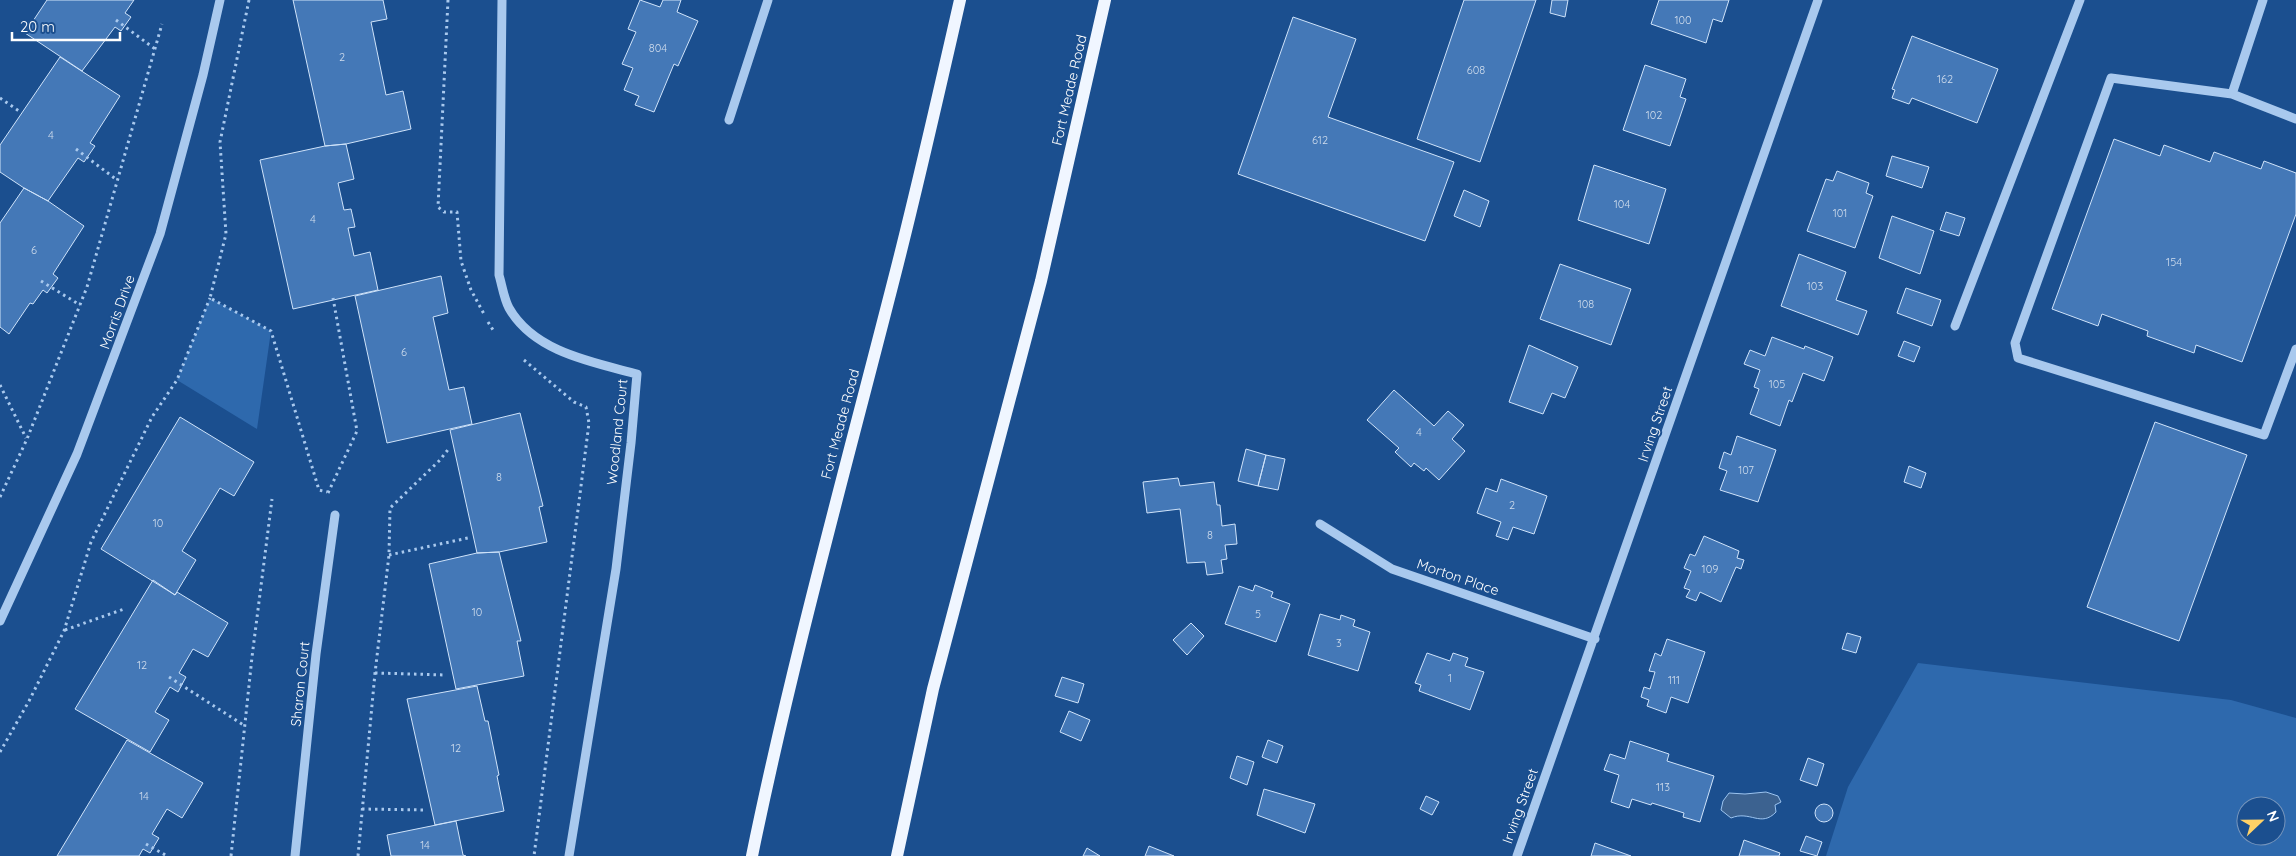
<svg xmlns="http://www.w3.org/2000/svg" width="2296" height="856" font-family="Quicksand,sans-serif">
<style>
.green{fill:#2e69ad;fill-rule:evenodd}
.water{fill:#3c6290;stroke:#9cc4f0}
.building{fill:#4478b7;stroke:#cfe3fa}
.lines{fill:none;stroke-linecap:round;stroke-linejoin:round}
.path{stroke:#a9c9ee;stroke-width:3;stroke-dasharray:2.5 4;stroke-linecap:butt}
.minor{stroke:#a9c9ee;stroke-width:9}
.major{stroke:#f0f6ff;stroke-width:12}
.labels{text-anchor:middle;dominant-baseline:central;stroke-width:4;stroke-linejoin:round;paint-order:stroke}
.number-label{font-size:11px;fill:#d0dded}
.street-label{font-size:14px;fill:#fff;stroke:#1b4f8f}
</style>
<rect width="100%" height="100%" fill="#1b4f8f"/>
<path class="green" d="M210,298L271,331L257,429L177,380Z
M1918,663L2231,700L2296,718V856H1826L1848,787ZM2246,806H2276V836H2246Z"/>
<path class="water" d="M1766,792L1778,796L1781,802L1775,805L1776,812C1761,828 1750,810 1731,818L1721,810L1723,801L1729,793L1745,794Z"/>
<path class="building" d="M47,0H134L125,13L131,17L121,31L115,27L82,71L25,33Z
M293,0H383L387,19L371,22L386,95L403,91L411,129L346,144L325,146Z
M640,0L660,7L663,0H681L677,12L698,21L678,66L674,64L654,112L635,105L639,96L624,90L633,68L622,64L636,32L628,29Z
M1464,0H1536L1480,162L1417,139Z
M1552,0H1568L1565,17L1550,13Z
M1659,0H1729L1722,22L1713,19L1706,43L1651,24Z
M1293,17L1356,39L1328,117L1454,162L1425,241L1238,174Z
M1912,36L1998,69L1977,123L1912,98L1909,104L1892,98L1895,90L1892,89Z
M60,57L120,96L90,143L95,146L84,162L78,158L48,201L24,188L0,172V145Z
M1645,65L1686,79L1680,97L1686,99L1670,146L1623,130Z
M2114,139L2160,156L2164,145L2210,162L2214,152L2261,169L2264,161L2296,173V214L2242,362L2196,345L2194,353L2147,336L2148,331L2102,314L2098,326L2052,309Z
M346,144L354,179L338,183L344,210L351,209L355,227L348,228L354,256L370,252L378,290L293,309L260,160L325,146Z
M1892,156L1929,167L1922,188L1886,176Z
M1594,165L1666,189L1649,244L1578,220Z
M1837,171L1869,183L1866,193L1873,196L1855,248L1807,231L1826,179L1833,181Z
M24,188L48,201L84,226L53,274L58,278L47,293L43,290L33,304L30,303L9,334L0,327V223Z
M1464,190L1489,201L1480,227L1454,216Z
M1946,212L1965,218L1959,236L1940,230Z
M1892,216L1934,231L1920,274L1879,258Z
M1799,254L1846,272L1836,300L1867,311L1858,335L1781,306Z
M1560,264L1631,289L1611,345L1540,319Z
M441,276L448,313L433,317L449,390L464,387L472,424L387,443L355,296Z
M1906,288L1941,300L1932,326L1897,313Z
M1772,337L1804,349L1805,346L1833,357L1824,381L1803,373L1792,402L1789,400L1780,426L1750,414L1759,389L1754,387L1760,370L1744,364L1750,350L1765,356Z
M1904,341L1920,347L1914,362L1898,356Z
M1529,345L1578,367L1565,398L1552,393L1543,414L1509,402Z
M1394,390L1434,426L1448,411L1464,425L1452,439L1465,451L1439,480L1426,468L1424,471L1414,463L1411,467L1395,452L1399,448L1367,420Z
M520,413L543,506L539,507L547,542L499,552L477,553L450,430Z
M180,417L254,462L234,496L220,488L182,551L196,560L175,595L101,549Z
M2155,422L2247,455L2179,641L2087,607Z
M1737,436L1776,450L1758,502L1720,490L1727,471L1719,468L1724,452L1731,455Z
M1246,449L1266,455L1258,486L1238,481Z
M1266,455L1285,459L1278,490L1258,486Z
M1909,466L1926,473L1921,488L1904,482Z
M1178,478L1180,486L1214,482L1217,505H1220L1222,526L1235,524L1237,544L1225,545L1227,559L1221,560L1223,573L1207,575L1205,562L1187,563L1180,509L1147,513L1143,482Z
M1501,479L1547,496L1534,534L1513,527L1508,540L1496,536L1501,522L1477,513L1486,488L1497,492Z
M1704,536L1739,551L1737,558L1744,560L1741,569L1736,567L1721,602L1700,592L1696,601L1686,597L1690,590L1684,588L1691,571L1684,568L1690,554L1695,556Z
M499,552L521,641H517L524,676L456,689L429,564L477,553Z
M153,580L175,595L177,592L228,623L208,657L193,649L179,673L186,677L178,692L170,687L155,712L169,720L150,752L75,709Z
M1255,585L1273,592L1271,597L1290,604L1276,642L1225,624L1239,586L1253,591Z
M1320,614L1340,620L1341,615L1355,620L1353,626L1370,632L1358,671L1308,655Z
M1191,623L1204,636L1187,655L1173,640Z
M1847,633L1861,637L1856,653L1842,649Z
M1667,639L1705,652L1688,703L1671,697L1666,713L1647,706L1649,700L1641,697L1644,687L1650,689L1655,672L1649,671L1655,653L1661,656Z
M1427,653L1450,661L1453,653L1468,658L1465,666L1484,672L1470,710L1419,691L1421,685L1415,683Z
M1062,677L1084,684L1078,703L1055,696Z
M477,686L485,721H488L499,775L497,776L504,811L435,825L407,699Z
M1069,711L1090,720L1081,741L1060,732Z
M127,740L203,783L182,818L167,809L152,834L159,838L150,853L143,849L139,856H57Z
M1268,740L1283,746L1277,763L1262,757Z
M1630,741L1669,754L1667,761L1714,776L1700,822L1683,817L1684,813L1652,803L1651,805L1632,799L1629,808L1611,802L1619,775L1604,770L1610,754L1625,759Z
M1237,756L1254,762L1247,785L1230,778Z
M1808,758L1824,764L1817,786L1800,780Z
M1264,789L1315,804L1305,833L1257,815Z
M1426,796L1439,802L1432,815L1420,809Z
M1815 813a9 9 0 1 1 18 0a9 9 0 1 1-18 0Z
M456,821L463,855L466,856H391L387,835Z
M1806,836L1822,842L1817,856L1800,851Z
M1744,840L1780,853L1779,856H1739Z
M1595,843L1631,856H1591Z
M1149,846L1174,856H1145Z
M1087,848L1100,856H1083Z"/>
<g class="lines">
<path class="path" d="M249,0L220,142L226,234L210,298L271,331L319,490L327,492
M448,0L438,207L444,212H457L461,261L471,290L484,314
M116,20L155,49
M0,98L19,111
M76,149L117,180
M41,281L80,305
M488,322L495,333
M524,360L574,402L586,407L589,423L534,856
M0,385L26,438
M328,493L357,431L333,298
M0,497L27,439L87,287L162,24
M389,555L468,538
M65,630L124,609
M375,673L446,675
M169,677L245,726
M0,752L29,701L64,631L91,542L152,417L177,380L210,298
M362,809L426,810
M146,844L167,856
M231,856L252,657L272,499
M358,856L375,673L389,555L390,508L440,460L450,447"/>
<path class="minor" d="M502,0L499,275C502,285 504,299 509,308C534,352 592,362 637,374L631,443L616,569L569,856
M2232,94L2263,0
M2296,119L2232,94L2111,78L2015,343L2018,358L2264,435L2296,349
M729,120L768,0
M1955,326L2080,0
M1320,524L1392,569L1595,639
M0,621L77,454L160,234L203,75L220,0
M295,856L316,654L335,515
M1517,856L1818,0"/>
<path class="major" d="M752,856C793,656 848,460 898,263C920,176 940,88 960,0
M897,856L933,689L1041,281L1105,0"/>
</g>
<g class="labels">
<g class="number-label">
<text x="1683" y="20">100</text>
<text x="658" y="48">804</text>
<text x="342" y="57">2</text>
<text x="1476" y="70">608</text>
<text x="1945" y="79">162</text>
<text x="1654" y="115">102</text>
<text x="51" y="135">4</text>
<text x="1320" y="140">612</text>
<text x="1622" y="204">104</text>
<text x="1840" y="213">101</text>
<text x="313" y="219">4</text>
<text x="34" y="250">6</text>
<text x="2174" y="262">154</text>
<text x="1815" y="286">103</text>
<text x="1586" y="304">108</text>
<text x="404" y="352">6</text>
<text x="1777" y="384">105</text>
<text x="1419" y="432">4</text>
<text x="1746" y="470">107</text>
<text x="499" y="477">8</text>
<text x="1512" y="505">2</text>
<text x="158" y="523">10</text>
<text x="1210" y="535">8</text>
<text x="1710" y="569">109</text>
<text x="477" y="612">10</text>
<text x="1258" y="614">5</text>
<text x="1339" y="643">3</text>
<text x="142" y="665">12</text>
<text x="1450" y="678">1</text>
<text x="1674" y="680">111</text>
<text x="456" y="748">12</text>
<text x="1663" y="787">113</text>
<text x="144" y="796">14</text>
<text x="425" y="845">14</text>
</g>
<g class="street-label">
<text transform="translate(1069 90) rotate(-77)">Fort Meade Road</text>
<text transform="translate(117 312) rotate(-70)">Morris Drive</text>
<text transform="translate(840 424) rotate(-75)">Fort Meade Road</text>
<text transform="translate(1655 424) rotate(-71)">Irving Street</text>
<text transform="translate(617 432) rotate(-84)">Woodland Court</text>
<text transform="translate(1458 577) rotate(19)">Morton Place</text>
<text transform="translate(300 684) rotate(-84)">Sharon Court</text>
<text transform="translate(1520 806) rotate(-70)">Irving Street</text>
</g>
</g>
<g transform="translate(2261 821) rotate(68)"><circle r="24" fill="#1b4f8f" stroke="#7695bc"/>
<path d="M0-4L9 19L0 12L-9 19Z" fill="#ffd166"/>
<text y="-8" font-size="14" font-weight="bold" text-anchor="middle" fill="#ffffff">N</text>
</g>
<path d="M12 32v8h108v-8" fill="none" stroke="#ffffff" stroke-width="2.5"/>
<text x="20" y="32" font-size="15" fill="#ffffff" stroke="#1b4f8f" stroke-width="4" paint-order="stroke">20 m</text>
</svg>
